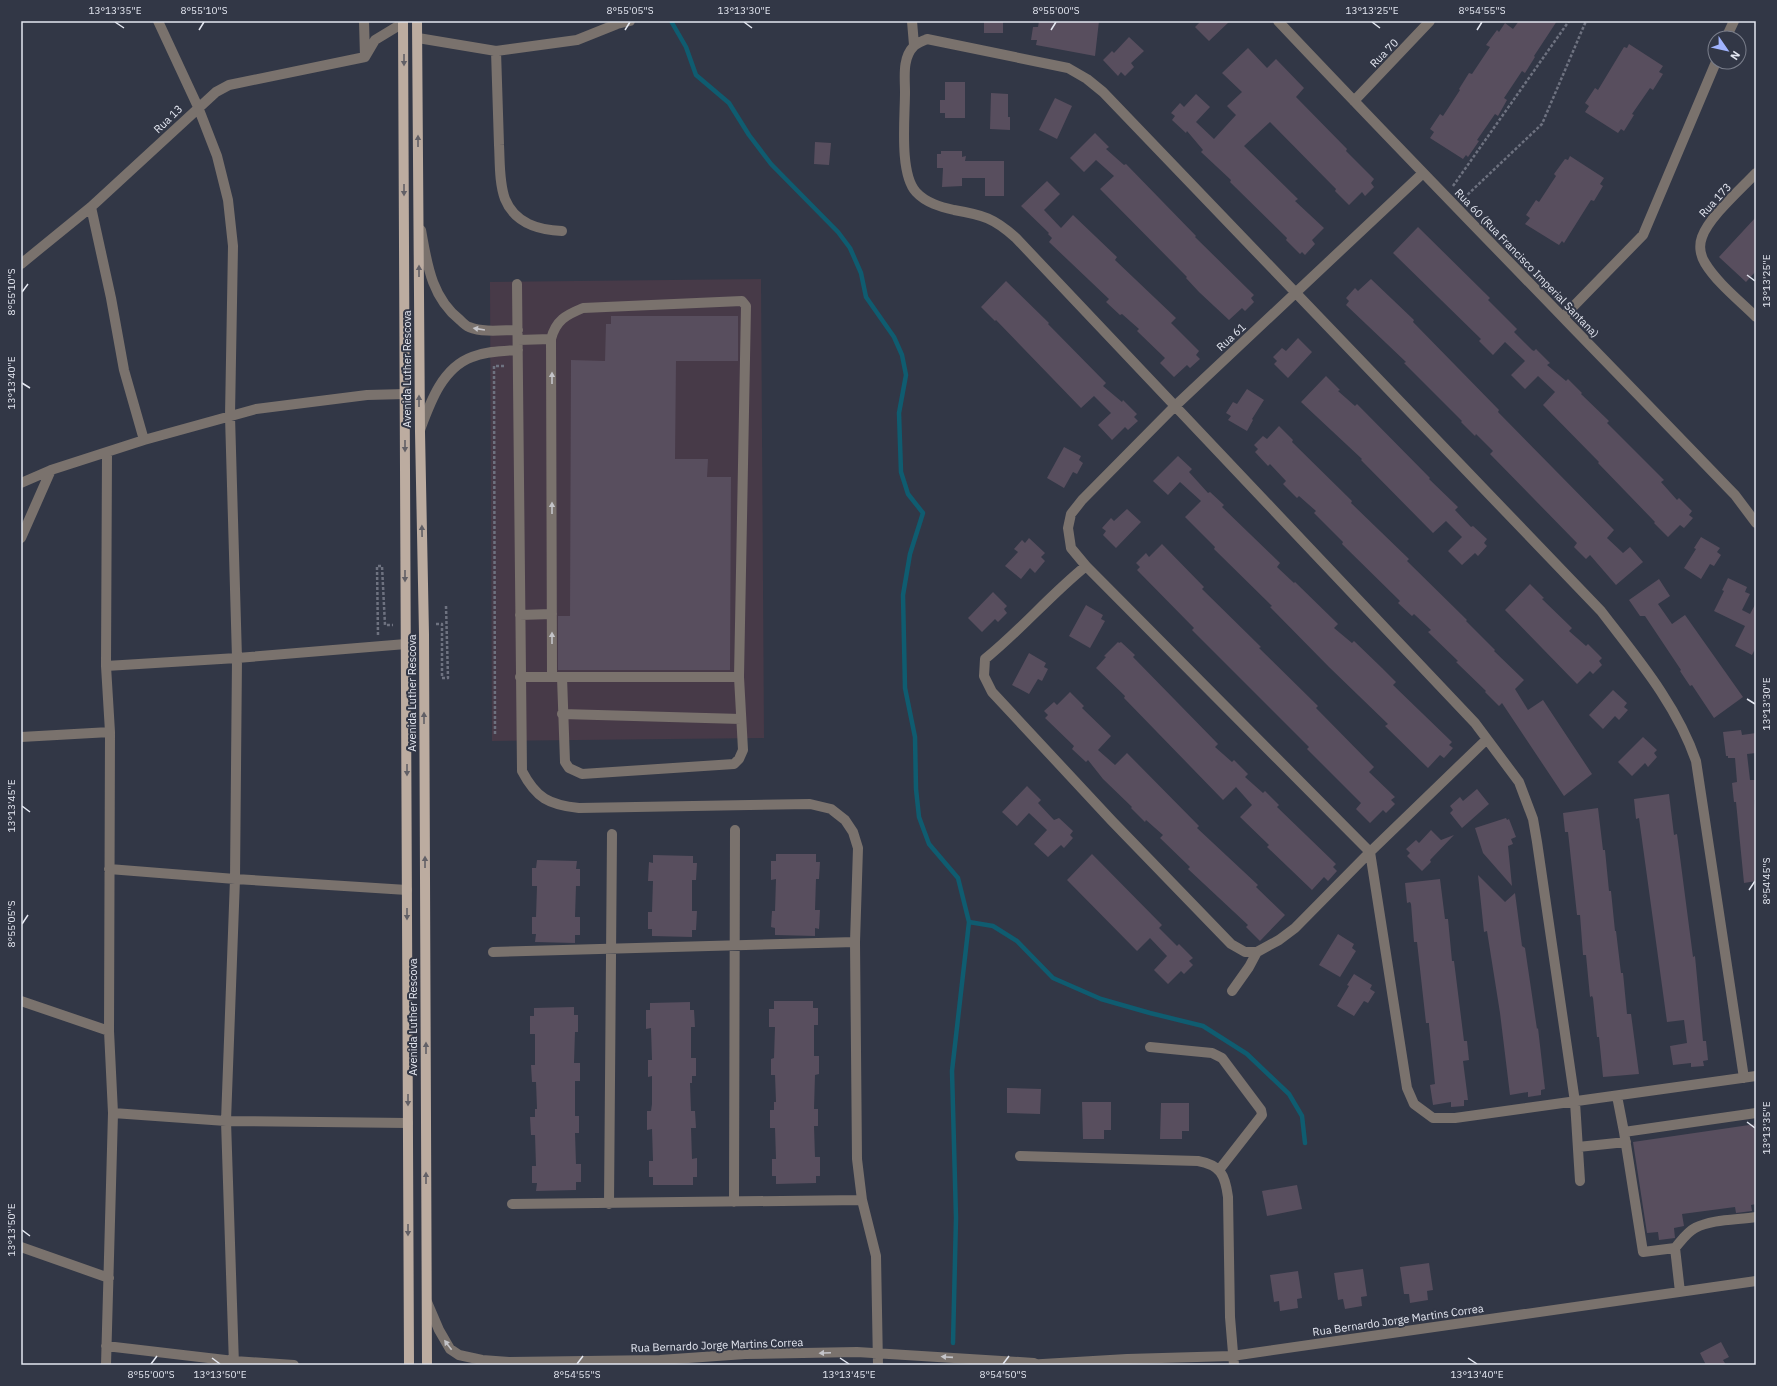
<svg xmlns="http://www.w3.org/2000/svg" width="1777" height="1386" font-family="'IBM Plex Sans',sans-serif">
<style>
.commercial{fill:#473a48}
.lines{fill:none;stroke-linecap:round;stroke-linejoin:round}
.stream{stroke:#0f5c70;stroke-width:4.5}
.building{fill:#584e5e}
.path{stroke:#6e7280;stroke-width:2.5;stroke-dasharray:3 2;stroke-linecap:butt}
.minor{stroke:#7a726d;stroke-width:10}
.major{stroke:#bcaca0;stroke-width:10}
.oneway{fill:#626066}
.oneway2{fill:#c4c4c9}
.ticks{fill:none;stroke:#e4e7f1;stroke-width:1.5}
.labels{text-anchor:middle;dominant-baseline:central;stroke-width:4;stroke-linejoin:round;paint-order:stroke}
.street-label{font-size:11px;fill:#e4e7f1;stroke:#323746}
.neatline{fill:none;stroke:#e4e7f1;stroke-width:1.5}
.ticks-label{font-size:10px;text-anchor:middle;fill:#e4e7f1}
</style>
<rect width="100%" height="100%" fill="#323746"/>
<path class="commercial" d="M761,279L764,738L492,741L490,282Z"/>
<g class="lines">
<path class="stream" d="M671,21L686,47L696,75L729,103L749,135L771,164L838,232L850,248L861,273L866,297L894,337L902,355L906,375L899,413L901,472L908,494L923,513L910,554L903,595L905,688L915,737L916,789L919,817L929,844L958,878L969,922L952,1071L956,1218L953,1343
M969,922L993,926L1017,941L1053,978L1101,999L1150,1013L1203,1026L1247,1054L1289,1094L1302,1116L1305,1143"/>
</g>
<path class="building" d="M984,21H1003V33H984Z
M1039,21H1099L1095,56L1036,45L1037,40H1031L1033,27H1038Z
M1201,21H1230L1209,41L1195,27Z
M1519,21H1557L1534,56L1535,57L1525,73L1522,71L1504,98L1507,100L1498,116L1495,114L1477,140L1479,141L1468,157L1466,155L1463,159L1430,138L1434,132L1430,129L1440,114L1443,116L1460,90L1459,89L1469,73L1472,74L1490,47L1486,45L1497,30L1499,32L1505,23L1513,29Z
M1129,37L1144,51L1131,63L1134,67L1125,76L1121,72L1118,76L1103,60L1112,51L1114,53Z
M1629,44L1663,66L1659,72L1663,74L1653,90L1650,88L1632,114L1634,115L1624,131L1621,129L1618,133L1585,112L1589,106L1585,103L1595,88L1598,90L1624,47L1627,48Z
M1248,48L1267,68L1276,59L1304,88L1296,97L1347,149L1346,151L1374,179L1371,183L1374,187L1365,196L1362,192L1349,205L1335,191L1336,189L1270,122L1244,146L1298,199L1295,201L1324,228L1312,240L1315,244L1305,255L1302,252L1300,254L1286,240L1287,238L1230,182L1231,180L1201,152L1203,150L1187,131L1186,133L1172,120L1175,116L1171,113L1180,103L1184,107L1196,94L1210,107L1196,122L1214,139L1236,115L1227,106L1242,92L1222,73Z
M945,82H965V118H945V113H940V100H945Z
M991,93L1008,94V117H1010V130L990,129Z
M1055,98L1072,106L1057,139L1039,130Z
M1095,133L1109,147L1106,149L1124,165L1126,164L1196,236L1195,237L1254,295L1251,298L1254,302L1245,311L1242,308L1229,320L1199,292L1186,278L1187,277L1100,189L1114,176L1096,160L1084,172L1070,158Z
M815,142L831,143L829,165L814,164Z
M941,151H962V157L966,156L965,161H1004V196H985V178H962V186L942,187L943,168H937V154H941Z
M1570,156L1604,178L1600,184L1603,186L1594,201L1591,200L1564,243L1562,241L1559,245L1525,224L1530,218L1526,215L1536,200L1539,202L1556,176L1554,174L1565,159L1568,160Z
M1047,181L1060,194L1044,210L1061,228L1073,215L1117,257L1115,260L1176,318L1171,323L1199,351L1196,355L1200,359L1190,368L1187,365L1174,377L1160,363L1165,358L1137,331L1139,329L1122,314L1120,315L1106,302L1109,299L1049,242L1052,238L1048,234L1049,233L1021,206Z
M1756,217V271L1746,282L1719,257Z
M1418,227L1490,298L1488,300L1517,329L1514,332L1532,350L1534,351L1536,349L1550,363L1547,365L1566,381L1568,379L1582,393L1581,394L1609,421L1607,423L1664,480L1661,482L1677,500L1679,498L1692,511L1689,515L1693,518L1684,528L1680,525L1668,537L1654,523L1655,522L1598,463L1599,462L1543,405L1555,392L1538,376L1525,389L1511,375L1525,361L1505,342L1493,355L1479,341L1481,339L1393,253Z
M1371,279L1414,320L1413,322L1499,410L1498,412L1614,530L1607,538L1623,553L1630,547L1643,562L1616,585L1590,555L1586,559L1574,547L1577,543L1490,454L1493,451L1476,434L1475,436L1461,422L1462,421L1404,363L1406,362L1346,305L1349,301L1346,298L1355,288L1358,291Z
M1006,281L1049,323L1048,324L1106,383L1103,386L1122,402L1123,400L1137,414L1134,417L1138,421L1128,430L1125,427L1112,440L1098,425L1111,413L1094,396L1081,408L996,320L995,321L981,307Z
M611,316H738V361H676L675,459H708L707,477H731L730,670H558V616H570L571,360L605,361L606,324H611Z
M1298,338L1312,352L1288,378L1274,364L1277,361L1273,357L1282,348L1286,351Z
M1326,376L1340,390L1338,391L1355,406L1357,404L1430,478L1429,479L1458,507L1455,510L1471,527L1473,526L1487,539L1484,543L1487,546L1478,556L1475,553L1462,565L1448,551L1462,537L1446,521L1433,533L1361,460L1362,459L1301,402Z
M1247,389L1264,400L1252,419L1253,420L1247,431L1228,420L1231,416L1226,413L1233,402L1237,404Z
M1279,426L1293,440L1292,442L1352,501L1351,503L1409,559L1407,561L1467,620L1466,621L1495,650L1494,651L1524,680L1515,689L1528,710L1543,700L1592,774L1564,796L1502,703L1499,706L1485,692L1486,691L1456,662L1458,661L1428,632L1431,630L1414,614L1412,616L1398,603L1400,601L1342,544L1343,542L1314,513L1316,511L1299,496L1297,498L1283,484L1286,481L1270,464L1268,466L1255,452L1258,449L1254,445L1263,436L1267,439Z
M1064,447L1081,456L1079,460L1083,463L1077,474L1073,472L1064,488L1047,478Z
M1178,456L1192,469L1189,472L1208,493L1210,492L1224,505L1222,507L1280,563L1277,567L1294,583L1295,582L1338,624L1334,628L1352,643L1354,641L1382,668L1396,682L1393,685L1452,742L1449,745L1453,748L1444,758L1440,755L1428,768L1385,726L1388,724L1329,667L1270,607L1272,606L1214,549L1215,547L1185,517L1201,501L1180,482L1168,495L1153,481Z
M1127,509L1141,522L1116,548L1103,535L1106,531L1102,528L1111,518L1114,521Z
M1701,537L1720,548L1717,552L1721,555L1714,566L1710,564L1701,579L1684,568L1696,549L1694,548Z
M1029,538L1045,553L1041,557L1045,561L1035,573L1030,568L1021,579L1005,566L1018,552L1014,549L1022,540L1025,543Z
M1162,544L1204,587L1202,589L1261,647L1259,648L1318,706L1316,708L1374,767L1369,772L1395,797L1391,800L1395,804L1386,813L1383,810L1370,823L1356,809L1361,803L1307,749L1309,747L1192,630L1194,628L1137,570L1140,567L1136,563L1146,553L1149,557Z
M1728,578L1747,587L1745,592L1750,594L1742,610L1750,614L1756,603V647L1752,655L1735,646L1745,626L1714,611L1724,591L1722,590Z
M1659,579L1670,596L1658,604L1672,624L1685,615L1743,697L1714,718L1692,685L1690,686L1680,671L1681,670L1645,616H1640L1629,600Z
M1530,584L1544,598L1542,599L1572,628L1569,631L1586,646L1588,644L1602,658L1599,661L1602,665L1593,674L1590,671L1577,684L1505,610Z
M993,592L1007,606L1004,609L1007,613L998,622L995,619L982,632L968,618Z
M1086,605L1103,615L1101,619L1105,621L1090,648L1069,636Z
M1118,642L1119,643L1121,642L1135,655L1133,657L1218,744L1215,747L1232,762L1234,760L1248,774L1245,777L1263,793L1265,791L1279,805L1277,807L1336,864L1333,867L1337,871L1328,881L1324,877L1312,890L1267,847L1269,845L1240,817L1252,805L1236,787L1223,800L1124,698L1125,696L1096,668L1106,657L1104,656Z
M1029,653L1046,663L1044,667L1048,669L1042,681L1038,679L1029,694L1012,685Z
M1613,690L1627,703L1624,707L1628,710L1619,720L1615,716L1603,729L1589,715Z
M1070,692L1084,706L1082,708L1111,736L1098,750L1115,765L1127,753L1199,826L1197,828L1258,885L1256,887L1285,915L1260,941L1246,927L1248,925L1188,869L1190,867L1160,838L1163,835L1146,820L1145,822L1131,808L1132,807L1103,779L1088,760L1086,762L1072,749L1074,746L1045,718L1048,715L1044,711L1054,702L1057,705Z
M1741,730L1742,735L1756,733V753L1747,754L1750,780H1756V800H1754L1756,819V881L1744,883L1736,802H1734L1732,783L1737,782L1735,758H1728V756H1726L1723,732Z
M1643,737L1657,750L1654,753L1657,757L1648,767L1645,763L1632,776L1618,762Z
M1027,786L1041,800L1038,803L1054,820L1059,818L1073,831L1070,835L1073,838L1064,848L1061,845L1048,857L1034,844L1047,830L1029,813L1017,826L1002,812Z
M1477,789L1489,804L1462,828L1450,813L1453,810L1450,806L1460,797L1463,801Z
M1669,794L1674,835L1677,834L1693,957L1695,956L1703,1041H1706L1708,1060L1703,1061L1704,1066L1691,1067V1063L1673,1065L1670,1046L1687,1043L1684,1020L1667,1022L1639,818L1636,819L1634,799Z
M1598,808L1603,850H1605L1609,891H1611L1615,931H1616L1621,973H1623L1627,1014H1631L1639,1074L1603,1077L1599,1037H1597L1593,998L1592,996L1590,997L1586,955H1583L1580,915H1577L1568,832H1565L1563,813Z
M1506,818L1507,820L1509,819L1516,837L1511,839L1513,844L1508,846L1512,886L1483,853L1475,828Z
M1431,830L1441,840L1454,835L1430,860L1431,862L1422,871L1407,856L1410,853L1406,849L1416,840L1419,843Z
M776,854H816V862H820L819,879H816L815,910H820L819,929L815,928V936L775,935V928L771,927L772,911H775L776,879L771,880V861H776Z
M1092,854L1162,925L1159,928L1177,946L1179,944L1193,958L1189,961L1193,965L1184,974L1181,971L1168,984L1154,970L1167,956L1150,938L1137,951L1067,880Z
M653,855L693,856V863H697L696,880H692V911H697L696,930H692V937L652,936V929H648V912H652L653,881H648L649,862L653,863Z
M537,860L577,861L576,869H580V886H576L575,917H580V935H575V943L535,942L536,934H532V917H536L537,886H532V868H536Z
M1478,875L1505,902L1515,893L1522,946L1525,948L1537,1029L1538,1028L1545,1089L1541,1090V1095L1528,1097V1092L1510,1095L1500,1013L1487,931L1484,932Z
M1440,879L1445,919H1448L1452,961H1454L1464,1041H1467L1469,1060L1463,1061L1468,1100H1464V1106L1451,1107V1102L1433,1105L1430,1085L1435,1084L1429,1025V1023H1426L1417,942H1414L1411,904L1410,902L1407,903L1405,883Z
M1338,934L1354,944L1352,948L1356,951L1340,977L1319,965Z
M1354,974L1372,985L1370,989L1375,992L1368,1003L1364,1001L1354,1016L1337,1006L1349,986L1347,985Z
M774,1001H813V1008H818V1025H814V1056H819V1074L815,1075L814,1109H818V1126H814L815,1157H820V1176H816V1183L776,1184V1176H772V1159H776L775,1128H770V1110H774V1102H776L775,1075H771V1059L774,1058L775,1027H769V1009H774Z
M690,1002V1010H694L695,1027H691V1058H696V1076H692V1083H690L691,1111H695L696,1128H691L692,1159L697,1158V1177H693V1185H653V1177H649V1161H653L652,1129L647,1130V1111H651L652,1104V1076L648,1077V1060H652L651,1028L646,1029V1010H650V1003Z
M574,1007V1015H578V1032H575L574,1063H580V1081H575V1116H579V1133H575L576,1164H581V1182H576V1190L536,1191L537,1183H532V1166H536L535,1135H531L530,1117H535V1109H537L536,1082H532L531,1065H535V1034H530V1016H534V1008Z
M1007,1088L1041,1089L1040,1114L1007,1113Z
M1082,1102H1111V1130H1104V1139H1083Z
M1161,1103H1189V1131H1182V1139H1160Z
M1756,1124V1204L1751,1205L1752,1211L1736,1213L1735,1207L1682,1214L1684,1226L1674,1228L1675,1238L1659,1240L1658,1232L1647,1233L1633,1142Z
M1297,1185L1302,1209L1267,1216L1262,1191Z
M1429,1263L1433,1290L1427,1291L1428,1300L1410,1303L1409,1294H1404L1400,1267Z
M1363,1269L1367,1296L1361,1297L1362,1306L1345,1309L1343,1299L1338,1300L1334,1273Z
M1298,1271L1302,1298L1297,1299L1298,1308L1280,1311L1279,1301L1274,1302L1270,1275Z
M1721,1342L1729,1357L1723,1360L1726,1365H1706L1700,1353Z"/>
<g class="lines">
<path class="path" d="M1453,186L1569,21
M1464,198L1542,124L1586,21
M436,624H442V678H448L446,606
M378,635L377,566H382L385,625H393
M495,734L494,366H505"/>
<path class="minor" d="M158,21L198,107L217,156L228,200L233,246L230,416L237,658L235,879L226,1121L234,1365
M364,21L365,57
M912,21L914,45
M1278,21C1429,181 1583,337 1735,495L1756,523
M418,38L496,51L577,40L617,24L630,21
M1726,38L1734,21
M496,51C497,82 498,114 499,145C500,162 499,183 505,199C515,224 539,230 562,231
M365,57L375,40L403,23
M1354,101L1430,21
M1423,173L1174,407L1082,500L1071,514L1068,528L1071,548L1086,566L1370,852L1407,1088L1414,1104L1433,1118H1455L1756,1076
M1756,173C1741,189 1709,217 1702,237C1699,245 1700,255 1705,263C1717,283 1740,301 1756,317
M91,207L111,298L124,370L144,440
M421,230C427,263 431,297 460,320C462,322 466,326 469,327C484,333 503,330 518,330
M21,264L91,207L216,92L229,85L365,57
M517,284L522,771C536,798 549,805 579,808L810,804L831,809L845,820L853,832L858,848L855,942L857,1159L862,1200L876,1256L878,1365
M1563,317L1643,235L1716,62
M518,340L551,339
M420,430C430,403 442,368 472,357C487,351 503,351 518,350
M21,483L51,470L144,440L256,409L367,395L405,394
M21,538L51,470
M1086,566C1050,595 1021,630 985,659L984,676L992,692L1112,821L1231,944L1245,952H1257L1279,940L1295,928L1370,852L1487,739
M520,615L552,614
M106,666L237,658L406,644
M520,677H739
M552,677L551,339C556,320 566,315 583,308L742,301L746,306L739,677L743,750L739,759L734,764L582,774L569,768L565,762L562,677
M562,714L741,719
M21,737L110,732
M109,869L235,879L407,890
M493,952L855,942
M1232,991L1249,967L1257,952
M21,1001L109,1031
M1150,1047L1212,1053L1222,1058L1261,1110L1262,1115L1219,1170
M1617,1096L1624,1132
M113,1113L226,1121L408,1123
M1578,1147L1626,1142
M1020,1156L1198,1161C1220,1165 1225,1174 1228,1197L1230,1317L1234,1365
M1580,1181L1575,1102L1537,842L1533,819L1519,782L1475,723L1016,238C994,218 983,215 954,210C941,207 926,203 916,192C899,173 905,118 905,92C905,77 902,58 914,46C917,43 923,41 927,39L1068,68L1087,79L1103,92L1601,611C1637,658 1677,705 1696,761L1744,1078
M734,1202L735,830
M512,1204L862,1200
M609,1204L612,834
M21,1247L109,1278
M1675,1248L1643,1252L1624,1132L1756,1113
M1680,1292L1675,1248C1681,1241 1687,1232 1695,1228C1712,1219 1737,1220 1756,1217
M427,1302L439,1330L450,1349L459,1355L482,1360L509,1362L660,1360L745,1354L857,1352L1034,1363
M106,1346L234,1361L294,1365
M106,1365L113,1113L109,1031L110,732L106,666L107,453
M1026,1365L1127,1359L1232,1356L1756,1281"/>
<path class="major" d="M403,21L409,1365
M417,21L420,432L424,634L427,1365"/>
</g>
<defs><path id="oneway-solid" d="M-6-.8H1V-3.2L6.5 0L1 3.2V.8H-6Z"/></defs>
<g class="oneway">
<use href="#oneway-solid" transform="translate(404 60) rotate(90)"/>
<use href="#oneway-solid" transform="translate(418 141) rotate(-90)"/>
<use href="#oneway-solid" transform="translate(404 190) rotate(90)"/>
<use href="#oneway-solid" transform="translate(419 271) rotate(-90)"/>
<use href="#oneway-solid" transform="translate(419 401) rotate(-90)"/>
<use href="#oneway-solid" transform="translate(405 446) rotate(90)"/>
<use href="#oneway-solid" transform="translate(422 531) rotate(-91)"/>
<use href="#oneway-solid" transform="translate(405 576) rotate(90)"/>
<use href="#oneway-solid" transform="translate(424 718) rotate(-90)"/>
<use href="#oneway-solid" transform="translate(407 770) rotate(90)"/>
<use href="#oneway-solid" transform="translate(425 862) rotate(-90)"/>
<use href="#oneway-solid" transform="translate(407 914) rotate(90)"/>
<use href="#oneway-solid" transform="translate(426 1048) rotate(-90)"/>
<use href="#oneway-solid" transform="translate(408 1100) rotate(90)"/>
<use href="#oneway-solid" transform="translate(426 1178) rotate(-90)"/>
<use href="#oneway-solid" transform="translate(408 1230) rotate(90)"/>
</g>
<g class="oneway2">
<use href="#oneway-solid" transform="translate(479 329) rotate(-171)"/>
<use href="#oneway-solid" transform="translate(552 378) rotate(-90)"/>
<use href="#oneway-solid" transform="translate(552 508) rotate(-90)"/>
<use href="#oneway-solid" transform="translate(552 638) rotate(-90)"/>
<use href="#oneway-solid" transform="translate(448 1345) rotate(-127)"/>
<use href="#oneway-solid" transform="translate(825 1353) rotate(178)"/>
<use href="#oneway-solid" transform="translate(947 1357) rotate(-176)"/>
</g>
<path class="ticks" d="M115,22L124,28M744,22L752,28M1372,22L1380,28M199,30L204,22M625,30L630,22M1051,30L1056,22M1477,30L1482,22M1747,275L1755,281M22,292L28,284M22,383L30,388M1747,699L1755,704M22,806L30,812M1749,890L1755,881M22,924L28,915M1747,1122L1755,1128M22,1230L30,1236M212,1358L220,1364M840,1358L849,1364M1468,1358L1477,1364M151,1364L157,1356M577,1364L583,1356M1003,1364L1009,1356"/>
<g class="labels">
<g class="street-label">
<text transform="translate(1384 53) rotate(-46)">Rua 70</text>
<text transform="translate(168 119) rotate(-44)">Rua 13</text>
<text transform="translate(1715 200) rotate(-48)">Rua 173</text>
<text transform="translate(1527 263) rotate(46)">Rua 60 (Rua Francisco Imperial Santana)</text>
<text transform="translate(1231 337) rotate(-43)">Rua 61</text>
<text transform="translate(407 369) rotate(-90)">Avenida Luther Rescova</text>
<text transform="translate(412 693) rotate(-90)">Avenida Luther Rescova</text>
<text transform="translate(413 1017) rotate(-90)">Avenida Luther Rescova</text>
<text transform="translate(1398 1320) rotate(-8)">Rua Bernardo Jorge Martins Correa</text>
<text transform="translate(717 1345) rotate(-2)">Rua Bernardo Jorge Martins Correa</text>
</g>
</g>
<rect width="1777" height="1386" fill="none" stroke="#323746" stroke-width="44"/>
<g transform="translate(1727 50) rotate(124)"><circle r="19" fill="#323746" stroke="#797d8a"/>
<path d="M0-3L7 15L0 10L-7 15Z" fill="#a0b3fd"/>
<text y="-6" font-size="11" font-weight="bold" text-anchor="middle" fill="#e4e7f1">N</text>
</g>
<rect x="22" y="22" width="1733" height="1342" class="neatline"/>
<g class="ticks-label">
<text x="115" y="14">13°13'35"E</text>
<text x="204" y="14">8°55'10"S</text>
<text x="630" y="14">8°55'05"S</text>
<text x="744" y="14">13°13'30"E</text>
<text x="1056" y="14">8°55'00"S</text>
<text x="1372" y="14">13°13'25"E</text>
<text x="1482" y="14">8°54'55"S</text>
<text transform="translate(1766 281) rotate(-90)" y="4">13°13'25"E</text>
<text transform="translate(11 292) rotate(-90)" y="4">8°55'10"S</text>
<text transform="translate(11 383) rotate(-90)" y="4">13°13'40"E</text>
<text transform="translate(1766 704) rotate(-90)" y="4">13°13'30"E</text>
<text transform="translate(11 806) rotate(-90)" y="4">13°13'45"E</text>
<text transform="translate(1766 881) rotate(-90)" y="4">8°54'45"S</text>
<text transform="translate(11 924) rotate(-90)" y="4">8°55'05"S</text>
<text transform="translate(1766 1128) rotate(-90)" y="4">13°13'35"E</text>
<text transform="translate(11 1230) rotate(-90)" y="4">13°13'50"E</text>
<text x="151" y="1378">8°55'00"S</text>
<text x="220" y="1378">13°13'50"E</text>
<text x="577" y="1378">8°54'55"S</text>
<text x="849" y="1378">13°13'45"E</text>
<text x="1003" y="1378">8°54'50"S</text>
<text x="1477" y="1378">13°13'40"E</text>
</g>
</svg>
